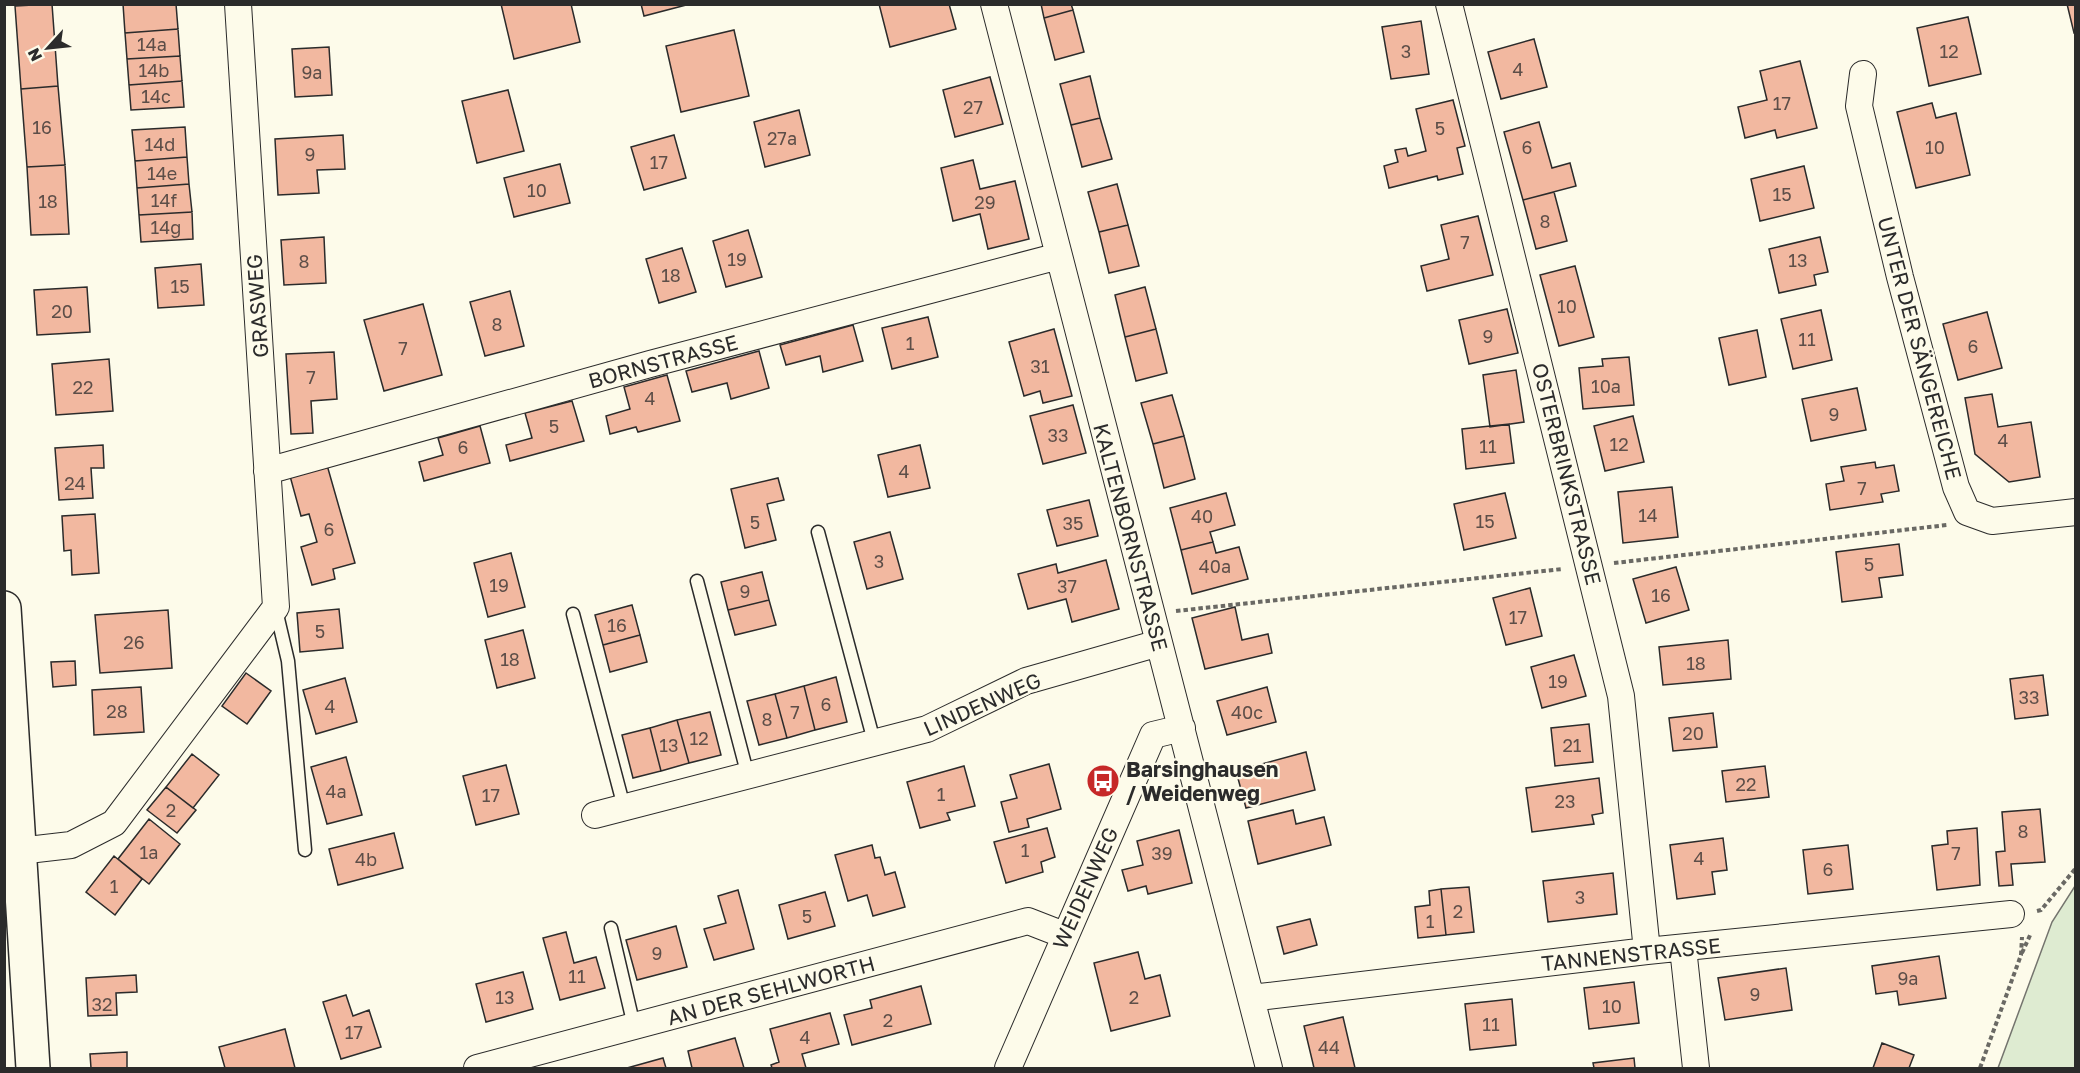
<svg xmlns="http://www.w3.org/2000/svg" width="2080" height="1073" font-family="'Golos Text',sans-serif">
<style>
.green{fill:#deebd1;stroke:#74746e;stroke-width:1.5}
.building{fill:#f2b8a0;stroke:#2b2b2b;stroke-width:1.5}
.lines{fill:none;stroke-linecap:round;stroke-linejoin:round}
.service-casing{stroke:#2b2b2b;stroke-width:15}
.minor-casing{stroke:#2b2b2b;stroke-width:28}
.secondary-casing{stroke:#2b2b2b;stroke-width:36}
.path{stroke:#6a6964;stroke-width:4;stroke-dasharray:4.5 3;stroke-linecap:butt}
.service{stroke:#fdfbea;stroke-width:12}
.minor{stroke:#fdfbea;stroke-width:26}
.secondary{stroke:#fdfbea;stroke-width:33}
.labels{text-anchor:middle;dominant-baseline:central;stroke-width:4.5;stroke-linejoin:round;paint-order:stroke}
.number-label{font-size:18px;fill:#5d4e48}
.street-label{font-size:21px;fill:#2b2b2b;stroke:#fdfbea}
.poi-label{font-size:21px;font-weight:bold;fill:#2b2b2b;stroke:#fdfbea;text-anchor:start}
</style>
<rect width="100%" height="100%" fill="#fdfbea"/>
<path class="green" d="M2075,886V1068H1998L2052,922Z"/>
<path class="building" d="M52,4L58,86L21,89L15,6Z
M123,4H176L178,29L125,33Z
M501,4H571L580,42L514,59Z
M641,4H690L644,16Z
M879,4H949L956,29L890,47Z
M1041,4H1071L1073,10L1044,18Z
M2067,4H2076V32L2074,33Z
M1073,10L1084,52L1055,60L1044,18Z
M1968,17L1981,74L1929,86L1917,28Z
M1421,21L1429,74L1391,79L1382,27Z
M178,29L180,56L127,59L125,33Z
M734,30L749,96L681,112L666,46Z
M1534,39L1547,87L1501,99L1488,52Z
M329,47L332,95L295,97L292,49Z
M180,56L182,81L129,85L127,59Z
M1800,61L1817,128L1777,138L1775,130L1745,138L1738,107L1767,100L1760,71Z
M1090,76L1100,118L1071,125L1060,84Z
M990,77L1003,124L955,137L943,90Z
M182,81L184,107L131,110L129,85Z
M58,86L65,165L27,167L21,89Z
M508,90L524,151L477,163L462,101Z
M1453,100L1465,146L1457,148L1463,174L1438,180L1437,176L1389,188L1384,166L1398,162L1395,150L1406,148L1408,156L1426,151L1416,109Z
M1932,103L1936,118L1956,113L1970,175L1916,188L1897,112Z
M799,110L810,155L765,167L754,122Z
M1100,118L1112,159L1082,167L1071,125Z
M1539,122L1552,168L1570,163L1576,186L1523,200L1504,132Z
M185,127L187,157L135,161L132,130Z
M343,135L345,169L317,170L319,193L278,195L275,139Z
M674,135L686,178L644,190L631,147Z
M187,157L189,184L137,188L135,161Z
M973,160L980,189L1015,181L1029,239L988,249L980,214L953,221L941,168Z
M560,164L570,203L514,217L504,178Z
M65,165L69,234L31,235L27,167Z
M1804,166L1814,208L1760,221L1751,179Z
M189,184L192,212L139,215L137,188Z
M1117,184L1128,225L1099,232L1088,192Z
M1554,192L1567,241L1536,249L1523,200Z
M192,212L193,239L141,242L139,215Z
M1478,216L1493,275L1427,291L1421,266L1449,259L1441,225Z
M1128,225L1139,266L1109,273L1099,232Z
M748,230L762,277L726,287L713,241Z
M324,237L326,283L284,285L281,240Z
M1820,237L1828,272L1814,275L1816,285L1779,293L1769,249Z
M682,248L696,292L659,303L646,259Z
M201,264L204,305L158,308L155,268Z
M1575,266L1594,337L1559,346L1540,275Z
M87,287L90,332L37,335L34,290Z
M1145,287L1156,329L1125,337L1115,295Z
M510,291L524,346L485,356L470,302Z
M423,304L442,375L384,391L364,320Z
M1507,309L1518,353L1469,364L1459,320Z
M1821,310L1832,360L1793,369L1781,319Z
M1987,312L2002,368L1958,380L1943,324Z
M928,317L938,357L892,369L882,328Z
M853,325L863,361L823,372L820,356L786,365L780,345Z
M1054,329L1072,396L1043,403L1040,391L1024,396L1009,342Z
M1156,329L1167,373L1136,381L1125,337Z
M1757,330L1766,377L1729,385L1719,338Z
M759,351L769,388L731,399L727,383L692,392L686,371Z
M334,352L337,399L311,401L313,433L291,434L286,354Z
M1629,357L1634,405L1583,409L1579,368L1603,366L1602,359Z
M109,359L113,411L56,415L52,364Z
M1516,370L1524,422L1490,427L1483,375Z
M667,375L680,421L638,432L636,427L610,434L606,416L630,409L624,387Z
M1857,388L1866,430L1811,441L1802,399Z
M1992,394L1998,427L2031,422L2040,477L2009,482L1975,454L1965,398Z
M1172,395L1184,436L1153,444L1141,403Z
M572,401L584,441L510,461L506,445L532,438L525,413Z
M1073,405L1086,453L1043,464L1030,416Z
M1633,416L1644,462L1605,471L1594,426Z
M1509,424L1514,463L1466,469L1462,429Z
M480,426L490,463L424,481L419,462L443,455L438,438Z
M1184,436L1195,479L1164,488L1153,444Z
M103,445L104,468H91L93,498L59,500L55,448Z
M920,445L930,488L888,497L878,455Z
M1875,462L1876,468L1894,465L1899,491L1881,494L1883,502L1830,510L1826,484L1844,481L1841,467Z
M327,465L355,563L333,569L335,579L312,585L301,547L317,542L309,514L301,516L290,476Z
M778,478L784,500L767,504L776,540L745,548L731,489Z
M1672,487L1678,537L1623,543L1618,492Z
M1226,493L1235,525L1210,532L1213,542L1181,550L1170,508Z
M1505,493L1516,538L1464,550L1454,504Z
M1089,500L1098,536L1057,546L1047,510Z
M95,514L99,573L72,575L71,550L64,551L62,516Z
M890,532L903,579L867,589L854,542Z
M1213,542L1216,553L1239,547L1248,579L1192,594L1181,550Z
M1899,544L1903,575L1879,578L1882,597L1842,602L1836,552Z
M511,553L525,607L488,617L474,563Z
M1106,560L1119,609L1072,622L1066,599L1028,609L1018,574L1056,564L1058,573Z
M1676,567L1689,610L1646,623L1633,579Z
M762,572L769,600L728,610L721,582Z
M1530,588L1542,636L1506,645L1493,598Z
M769,600L776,625L735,635L728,610Z
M632,605L640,635L603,645L595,615Z
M1235,607L1242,640L1268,634L1272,653L1205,669L1192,618Z
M339,609L343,648L300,652L297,613Z
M168,610L172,668L100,673L95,615Z
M523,630L535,678L497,688L485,640Z
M640,635L647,662L610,672L603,645Z
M1728,640L1731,679L1663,685L1659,647Z
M1574,655L1586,696L1542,708L1531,667Z
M75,661L76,685L53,687L51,662Z
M246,673L271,691L247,724L222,706Z
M2043,675L2048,715L2015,719L2010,679Z
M836,677L847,722L815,730L804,686Z
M345,678L357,722L316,734L303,690Z
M804,686L815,730L787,738L775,694Z
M141,687L144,732L94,735L92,690Z
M1267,687L1276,722L1227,735L1217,701Z
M775,694L787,738L759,745L747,701Z
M710,712L721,755L689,763L677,720Z
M1713,713L1717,747L1673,751L1669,718Z
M677,720L689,763L661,771L650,728Z
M1589,724L1593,762L1555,766L1551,728Z
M650,728L661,771L633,778L622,735Z
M1306,752L1315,790L1246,808L1236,771Z
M192,754L219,775L193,808L166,787Z
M346,757L362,815L327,824L311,767Z
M1049,764L1061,809L1027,819L1029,827L1009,832L1001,802L1017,798L1010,775Z
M506,765L519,814L476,825L463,776Z
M964,766L975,806L947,813L950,820L920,828L907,782Z
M1765,766L1769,797L1726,802L1722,771Z
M1599,778L1603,813L1592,815L1594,824L1532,832L1526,788Z
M166,787L196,810L177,833L147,810Z
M2040,809L2045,862L2011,864L2013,885L1999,886L1996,852L2005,851L2002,812Z
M1293,810L1296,824L1324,817L1331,845L1258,864L1248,821Z
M149,819L180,844L149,884L118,859Z
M1047,828L1055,857L1041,862L1043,872L1006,883L994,842Z
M1977,828L1980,885L1937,890L1932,846L1948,844L1947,831Z
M1179,830L1192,883L1148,894L1146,886L1128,891L1122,870L1143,865L1137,841Z
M394,833L403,868L338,885L329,849Z
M1723,838L1727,870L1712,872L1715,894L1677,899L1670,845Z
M872,845L875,858L880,857L885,875L895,872L905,907L873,916L867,895L848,901L835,855Z
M1848,845L1853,889L1808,894L1803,850Z
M114,856L142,879L115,915L86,892Z
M1613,873L1617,914L1548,922L1543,881Z
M1469,887L1474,932L1446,935L1441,889Z
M1441,889L1446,935L1418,938L1415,907L1430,905L1429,891Z
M738,890L754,949L714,960L704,929L726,923L718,896Z
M825,892L835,926L788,939L779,905Z
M1310,919L1317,945L1284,954L1277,927Z
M676,926L687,967L637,980L626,940Z
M566,932L574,963L596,957L605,988L560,1000L543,938Z
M1138,952L1145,979L1160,975L1170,1016L1111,1031L1094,963Z
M1939,956L1946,998L1899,1005L1897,991L1876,994L1872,966Z
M1786,968L1792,1010L1725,1020L1718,978Z
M523,972L533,1009L486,1022L476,984Z
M136,975L137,992L116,993L117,1015L88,1016L86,978Z
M1634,982L1639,1023L1589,1029L1584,988Z
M921,986L931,1024L852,1045L844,1015L872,1008L870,1000Z
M346,995L353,1016L369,1010L381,1047L341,1059L323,1002Z
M1512,999L1516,1045L1470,1050L1465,1004Z
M830,1013L839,1044L802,1054L806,1068H772L771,1065L779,1062L770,1029Z
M1343,1017L1355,1068H1314L1304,1026Z
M285,1029L295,1068H225L219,1047Z
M735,1038L744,1068H692L688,1051Z
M1882,1043L1914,1055L1909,1068H1873Z
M127,1052V1068H91L90,1054Z
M663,1058L666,1068H627Z
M1634,1058L1635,1068H1594L1593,1063Z"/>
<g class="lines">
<defs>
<path id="service" d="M818,532L875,745
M697,581L748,776
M276,610L288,661L305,850
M573,614L624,807
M611,928L634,1026"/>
<path id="minor" d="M994,4L1269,1068
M1449,4L1621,696L1647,951
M1863,74L1859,106L1900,277L1956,487L1967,512L1992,521L2076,512
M267,471L650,364L1059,256
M595,815L927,729L1026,681L1159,643
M19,851L71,845L114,823L276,607L238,4
M1683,948L1696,1068
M1251,998L1647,951L2011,914
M477,1068L1028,921L1064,935
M1008,1068L1153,735L1182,728"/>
<path id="secondary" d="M4,608L33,1068"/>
</defs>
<use href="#service" class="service-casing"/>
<use href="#minor" class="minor-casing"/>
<use href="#secondary" class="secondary-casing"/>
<path class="path" d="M1614,563L1947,525
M1176,611L1562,569
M2037,911L2041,910L2076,868
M2022,953L2031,933
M1980,1068L2021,955L2022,937"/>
<use href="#service" class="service"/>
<use href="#minor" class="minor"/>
<use href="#secondary" class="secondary"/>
</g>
<defs>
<symbol id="bus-disc" viewBox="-11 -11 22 22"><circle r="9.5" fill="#c62828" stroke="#fdfbea"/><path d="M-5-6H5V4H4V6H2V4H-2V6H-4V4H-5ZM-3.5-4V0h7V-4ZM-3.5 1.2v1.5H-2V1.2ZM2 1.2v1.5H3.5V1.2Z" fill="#fff"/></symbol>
</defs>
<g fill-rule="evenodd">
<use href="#bus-disc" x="1084" y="762" width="38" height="38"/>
</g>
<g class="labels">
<g class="number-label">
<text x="152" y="44">14a</text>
<text x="1406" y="51">3</text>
<text x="1949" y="51">12</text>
<text x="1518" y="69">4</text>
<text x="154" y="70">14b</text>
<text x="312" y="72">9a</text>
<text x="156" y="96">14c</text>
<text x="1782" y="103">17</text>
<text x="973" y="107">27</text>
<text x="42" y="127">16</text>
<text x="1440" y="128">5</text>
<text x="782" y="138">27a</text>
<text x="160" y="144">14d</text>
<text x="1527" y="147">6</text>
<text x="1935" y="147">10</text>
<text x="310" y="154">9</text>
<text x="659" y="162">17</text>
<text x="162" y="173">14e</text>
<text x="537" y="190">10</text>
<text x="1782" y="194">15</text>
<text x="164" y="200">14f</text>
<text x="48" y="201">18</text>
<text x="985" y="202">29</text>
<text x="1545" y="221">8</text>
<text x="166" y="227">14g</text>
<text x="1465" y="242">7</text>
<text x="737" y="259">19</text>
<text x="1798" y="260">13</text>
<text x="304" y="261">8</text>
<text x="671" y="275">18</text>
<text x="180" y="286">15</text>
<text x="1567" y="306">10</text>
<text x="62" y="311">20</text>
<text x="497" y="324">8</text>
<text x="1488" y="336">9</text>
<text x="1807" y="339">11</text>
<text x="910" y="343">1</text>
<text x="1973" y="346">6</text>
<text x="403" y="348">7</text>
<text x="1040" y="366">31</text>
<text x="311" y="377">7</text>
<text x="1606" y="386">10a</text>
<text x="83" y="387">22</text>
<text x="650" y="398">4</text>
<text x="1834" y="414">9</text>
<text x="554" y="426">5</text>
<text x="1058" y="435">33</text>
<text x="2003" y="440">4</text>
<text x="1619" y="444">12</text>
<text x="1488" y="446">11</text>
<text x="463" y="447">6</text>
<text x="904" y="471">4</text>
<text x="75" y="483">24</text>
<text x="1862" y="488">7</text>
<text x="1648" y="515">14</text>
<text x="1202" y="516">40</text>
<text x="1485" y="521">15</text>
<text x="755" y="522">5</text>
<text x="1073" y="523">35</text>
<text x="329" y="529">6</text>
<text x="879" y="561">3</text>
<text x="1869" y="564">5</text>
<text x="1215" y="566">40a</text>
<text x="499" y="585">19</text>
<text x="1067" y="586">37</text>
<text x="745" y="591">9</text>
<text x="1661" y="595">16</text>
<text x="1518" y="617">17</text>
<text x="617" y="625">16</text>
<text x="320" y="631">5</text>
<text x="134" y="642">26</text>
<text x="510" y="659">18</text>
<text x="1696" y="663">18</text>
<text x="1558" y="681">19</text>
<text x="2029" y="697">33</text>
<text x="826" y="704">6</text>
<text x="330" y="706">4</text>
<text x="117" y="711">28</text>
<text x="795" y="712">7</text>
<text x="1247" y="712">40c</text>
<text x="767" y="719">8</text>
<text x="1693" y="733">20</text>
<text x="699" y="738">12</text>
<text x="669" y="745">13</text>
<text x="1572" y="745">21</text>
<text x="1746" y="784">22</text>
<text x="336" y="791">4a</text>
<text x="941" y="794">1</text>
<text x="491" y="795">17</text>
<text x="1565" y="801">23</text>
<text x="171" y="810">2</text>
<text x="2023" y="831">8</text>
<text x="1025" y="850">1</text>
<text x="149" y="852">1a</text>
<text x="1162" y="853">39</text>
<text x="1956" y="853">7</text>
<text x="1699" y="858">4</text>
<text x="366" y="859">4b</text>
<text x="1828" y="869">6</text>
<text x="114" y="886">1</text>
<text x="1580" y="897">3</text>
<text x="1458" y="911">2</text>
<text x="807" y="916">5</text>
<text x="1430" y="921">1</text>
<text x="657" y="953">9</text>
<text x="577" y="976">11</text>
<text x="1908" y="978">9a</text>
<text x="1755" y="994">9</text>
<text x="505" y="997">13</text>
<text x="1134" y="997">2</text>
<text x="102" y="1004">32</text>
<text x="1612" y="1006">10</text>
<text x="888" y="1020">2</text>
<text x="1491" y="1024">11</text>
<text x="354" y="1032">17</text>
<text x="805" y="1037">4</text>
<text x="1329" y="1047">44</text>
</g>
<g class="street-label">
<text transform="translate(257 306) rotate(-94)">GRASWEG</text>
<text transform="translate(1920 348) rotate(75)">UNTER DER SÄNGEREICHE</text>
<text transform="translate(663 361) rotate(-15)">BORNSTRASSE</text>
<text transform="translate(1567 474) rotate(76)">OSTERBRINKSTRASSE</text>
<text transform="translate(1131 537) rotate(75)">KALTENBORNSTRASSE</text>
<text transform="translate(982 704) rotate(-24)">LINDENWEG</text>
<text transform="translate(1085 888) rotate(-66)">WEIDENWEG</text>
<text transform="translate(1631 954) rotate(-6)">TANNENSTRASSE</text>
<text transform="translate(771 990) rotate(-15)">AN DER SEHLWORTH</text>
</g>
<g class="poi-label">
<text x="1126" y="769">Barsinghausen<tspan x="1126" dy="24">/ Weidenweg</tspan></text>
</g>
</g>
<rect width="2080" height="1073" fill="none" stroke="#2b2b2b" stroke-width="12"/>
<g transform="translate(48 48) rotate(243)" stroke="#fdfbea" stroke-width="4.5" paint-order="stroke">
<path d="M0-4.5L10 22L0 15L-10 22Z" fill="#2b2b2b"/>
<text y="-9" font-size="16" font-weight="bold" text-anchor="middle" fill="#2b2b2b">N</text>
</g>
</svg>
